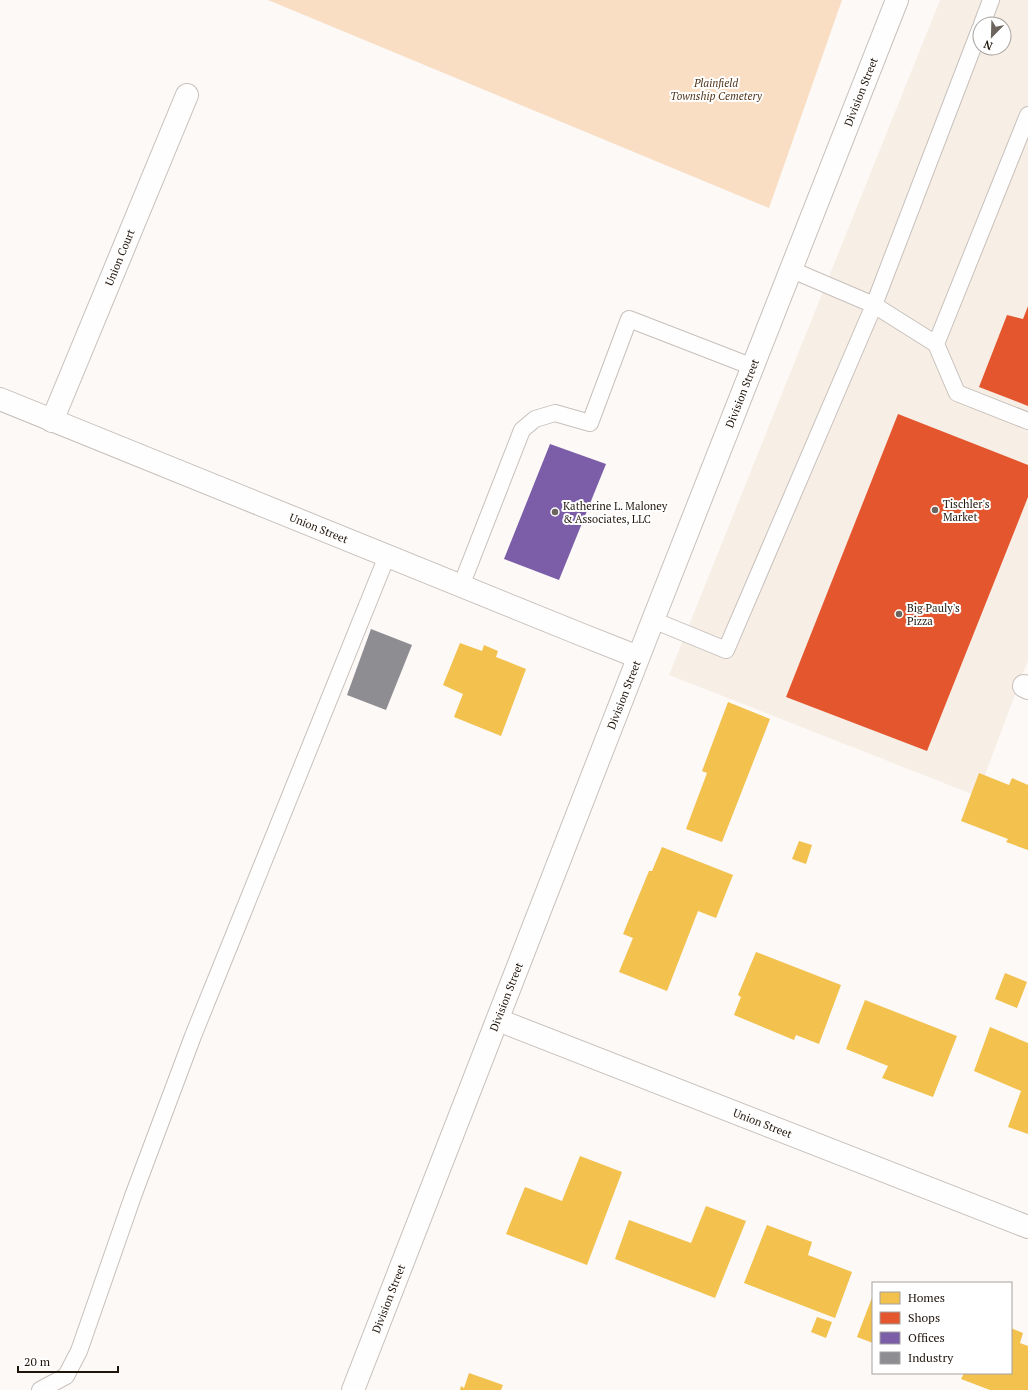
<svg xmlns="http://www.w3.org/2000/svg" width="1028" height="1390" font-family="'PT Serif',serif">
<style>
.built{fill:#f7eee6;fill-rule:evenodd}
.green{fill:#f9dec4}
.homes{fill:#f2c14e}
.shops{fill:#e4572e}
.offices{fill:#7b5ea7}
.industry{fill:#8d8d92}
.lines{fill:none;stroke-linecap:round;stroke-linejoin:round}
.service-casing{stroke:#c7c0bb;stroke-width:18}
.minor-casing{stroke:#c7c0bb;stroke-width:24}
.primary-casing{stroke:#c7c0bb;stroke-width:24}
.service{stroke:#fffefe;stroke-width:16}
.minor{stroke:#fffefe;stroke-width:22}
.primary{stroke:#fffefe;stroke-width:22}
.poi-dot{fill:#6c655e;stroke:#fff;stroke-width:1.5}
.labels{text-anchor:middle;dominant-baseline:central;stroke-width:4;stroke-linejoin:round;paint-order:stroke}
.park-label{font-size:11px;font-style:italic;fill:#52361b;stroke:#fff}
.street-label{font-size:11px;fill:#1f150b;stroke:#fff}
.poi-label{font-size:11px;fill:#1f150b;stroke:#fff;text-anchor:start}
</style>
<rect width="100%" height="100%" fill="#fcf9f7"/>
<path class="built" d="M940,0H1028V660L977,796L669,675ZM980,24H1004V48H980Z"/>
<path class="green" d="M268,0H842L769,208Z"/>
<path class="homes" d="M460,643L482,651L484,645L498,651L496,657L526,669L501,736L454,717L463,694L443,685Z
M728,702L770,719L722,842L686,829L707,773L702,771Z
M979,773L1009,785L1012,778L1028,785V850L1006,842L1008,839L961,821Z
M799,841L812,845L806,864L792,859Z
M662,847L733,875L716,918L698,911L667,991L619,972L633,938L623,934L649,871H652Z
M756,952L841,985L819,1044L796,1035L794,1040L734,1015L741,997L738,995Z
M1005,973L1027,982L1017,1008L995,999Z
M865,1000L957,1036L933,1097L882,1078L888,1066L846,1049Z
M990,1027L1028,1043V1134L1008,1127L1021,1091L974,1071Z
M580,1156L622,1172L587,1265L506,1234L525,1187L562,1201Z
M706,1206L746,1221L715,1298L615,1259L629,1220L691,1243Z
M767,1225L812,1242L808,1255L852,1272L835,1318L744,1283Z
M873,1295V1343L857,1337Z
M817,1317L832,1322L826,1338L811,1332Z
M1011,1328L1023,1333L1020,1343L1028,1346V1390H990L961,1379L964,1373H1011Z
M469,1373L503,1385L501,1390H460L461,1386L464,1388Z"/>
<path class="shops" d="M1028,306V406L979,387L1007,315L1023,319Z
M898,414L1028,465V497L927,751L786,697Z"/>
<path class="offices" d="M550,444L606,464L559,580L504,559Z"/>
<path class="industry" d="M371,629L412,645L386,710L347,695Z"/>
<g class="lines">
<defs>
<path id="service" d="M982,24L991,0
M792,270L874,305L936,344L1028,115
M936,344L957,393L1028,421
M461,586L522,430L535,419L555,413L590,423L629,319L753,367
M653,620L726,650L874,305L980,29
M40,1390L66,1376L79,1351L133,1196L193,1036L387,556"/>
<g id="minor">
<path id="s1" d="M0,399L580,634L638,657"/>
<path id="s2" d="M52,421L187,95"/>
<path d="M1024,686L1028,688"/>
<path id="s3" d="M498,1020L1028,1227"/>
</g>
<g id="primary">
<path id="s4" d="M353,1390L653,620L897,0"/>
</g>
</defs>
<use href="#service" class="service-casing"/>
<use href="#minor" class="minor-casing"/>
<use href="#primary" class="primary-casing"/>
<use href="#service" class="service"/>
<use href="#minor" class="minor"/>
<use href="#primary" class="primary"/>
</g>
<g class="poi-dot">
<circle cx="935" cy="510" r="4"/>
<circle cx="555" cy="512" r="4"/>
<circle cx="899" cy="614" r="4"/>
</g>
<g class="labels">
<g class="park-label">
<text x="716" y="83">Plainfield<tspan x="716" dy="13">Township Cemetery</tspan></text>
</g>
<g class="street-label">
<text stroke="none"><textPath href="#s4" startOffset="1394">Division Street</textPath></text>
<text stroke="none"><textPath href="#s2" startOffset="177">Union Court</textPath></text>
<text stroke="none"><textPath href="#s4" startOffset="1070">Division Street</textPath></text>
<text stroke="none"><textPath href="#s1" startOffset="344">Union Street</textPath></text>
<text stroke="none"><textPath href="#s4" startOffset="746">Division Street</textPath></text>
<text stroke="none"><textPath href="#s4" startOffset="422">Division Street</textPath></text>
<text stroke="none"><textPath href="#s3" startOffset="284">Union Street</textPath></text>
<text stroke="none"><textPath href="#s4" startOffset="98">Division Street</textPath></text>
</g>
<g class="poi-label">
<text x="943" y="504">Tischler's<tspan x="943" dy="13">Market</tspan></text>
<text x="563" y="506">Katherine L. Maloney<tspan x="563" dy="13">&amp; Associates, LLC</tspan></text>
<text x="907" y="608">Big Pauly's<tspan x="907" dy="13">Pizza</tspan></text>
</g>
</g>
<rect x="872" y="1282" width="140" height="92" fill="#ffffff" stroke="#a5a19d"/>
<rect x="880" y="1292" width="20" height="12" fill="#f2c14e" stroke="#a5a19d"/>
<text x="908" y="1302" font-size="12" fill="#1f150b">Homes</text>
<rect x="880" y="1312" width="20" height="12" fill="#e4572e" stroke="#a5a19d"/>
<text x="908" y="1322" font-size="12" fill="#1f150b">Shops</text>
<rect x="880" y="1332" width="20" height="12" fill="#7b5ea7" stroke="#a5a19d"/>
<text x="908" y="1342" font-size="12" fill="#1f150b">Offices</text>
<rect x="880" y="1352" width="20" height="12" fill="#8d8d92" stroke="#a5a19d"/>
<text x="908" y="1362" font-size="12" fill="#1f150b">Industry</text>
<g transform="translate(992 36) rotate(203)"><circle r="19" fill="#ffffff" stroke="#a5a19d"/>
<path d="M0-3L7 15L0 10L-7 15Z" fill="#6c655e"/>
<text y="-6" font-size="11" font-weight="bold" text-anchor="middle" fill="#1f150b">N</text>
</g>
<path d="M18 1366v6h100v-6" fill="none" stroke="#1f150b" stroke-width="2"/>
<text x="24" y="1366" font-size="12" fill="#1f150b" stroke="#ffffff" stroke-width="3" paint-order="stroke">20 m</text>
</svg>
